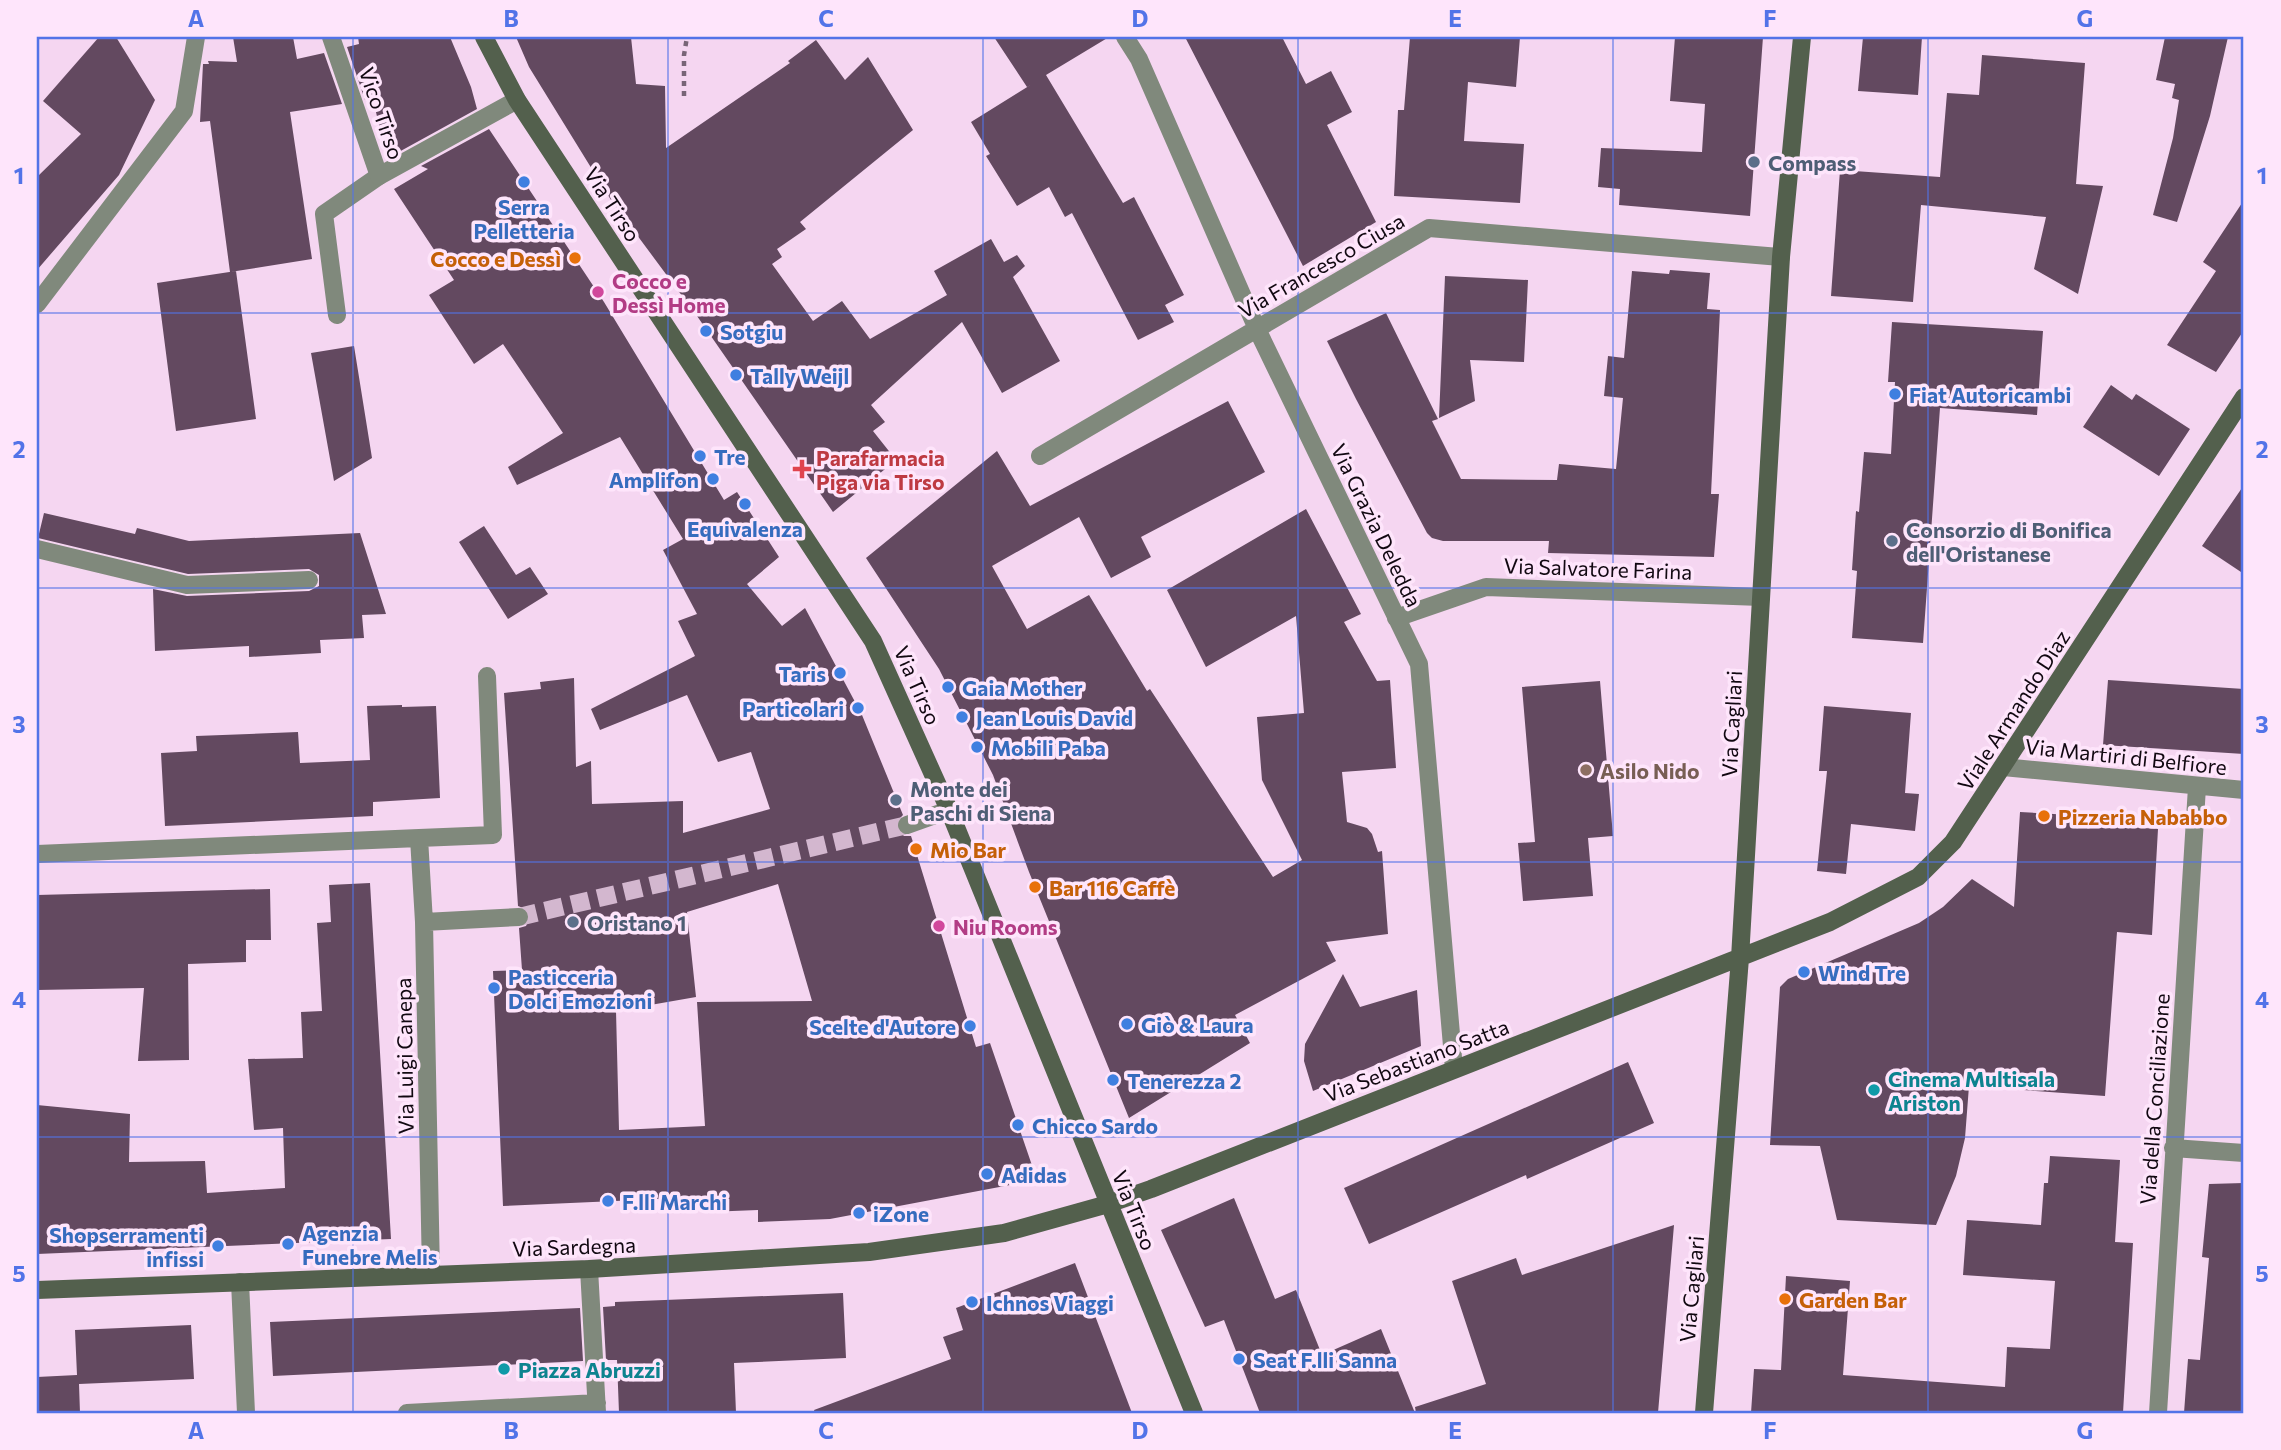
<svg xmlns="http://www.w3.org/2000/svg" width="2281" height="1450" font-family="Commissioner,sans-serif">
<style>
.building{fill:#634960;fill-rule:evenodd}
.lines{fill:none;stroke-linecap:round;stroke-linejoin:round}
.street-tunnel{stroke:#d3b7cf;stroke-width:18;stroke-dasharray:18 9;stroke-linecap:butt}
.path{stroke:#786577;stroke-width:4.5;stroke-dasharray:5 5;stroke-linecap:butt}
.lane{stroke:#80897c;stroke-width:18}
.street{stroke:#80897c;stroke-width:18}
.secondary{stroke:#53604d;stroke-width:18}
.grid{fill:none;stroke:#5273e8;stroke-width:2;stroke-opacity:0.55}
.service-dot{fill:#5c6f8a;stroke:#fee5fb;stroke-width:2.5}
.shop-dot{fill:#3f7fe0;stroke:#fee5fb;stroke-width:2.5}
.food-dot{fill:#e8710a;stroke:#fee5fb;stroke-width:2.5}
.hotel-dot{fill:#d1479c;stroke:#fee5fb;stroke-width:2.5}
.health-dot{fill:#e0444e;stroke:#fee5fb;stroke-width:2.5}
.education-dot{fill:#8d6e63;stroke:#fee5fb;stroke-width:2.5}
.culture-dot{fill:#0f9aa8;stroke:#fee5fb;stroke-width:2.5}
.labels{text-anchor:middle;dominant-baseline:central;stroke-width:7;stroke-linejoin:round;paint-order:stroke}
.street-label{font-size:21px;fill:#110811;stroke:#fee5fb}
.service-label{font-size:21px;font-weight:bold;fill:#4e5e75;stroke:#fee5fb;text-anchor:start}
.shop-label{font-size:21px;font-weight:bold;fill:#366cbe;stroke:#fee5fb;text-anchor:start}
.food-label{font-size:21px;font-weight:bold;fill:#c56008;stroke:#fee5fb;text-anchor:start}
.hotel-label{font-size:21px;font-weight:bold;fill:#b23c85;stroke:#fee5fb;text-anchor:start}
.health-label{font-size:21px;font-weight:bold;fill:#be3a42;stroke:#fee5fb;text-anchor:start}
.education-label{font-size:21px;font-weight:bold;fill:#785e54;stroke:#fee5fb;text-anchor:start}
.culture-label{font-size:21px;font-weight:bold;fill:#0d838f;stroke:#fee5fb;text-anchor:start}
.neatline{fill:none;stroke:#5273e8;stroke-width:2.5}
.grid-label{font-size:23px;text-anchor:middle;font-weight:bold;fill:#5273e8}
</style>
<rect width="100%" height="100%" fill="#f5d6f1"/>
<path class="building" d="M99,37H116L155,100L119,175L37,270V177L81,134L43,101Z
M233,37H293L297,59L324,53L342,104L290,112L312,259L230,272L210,121L200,122L203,64H209L208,61L237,62Z
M358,37H450L471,87L477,109L397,153L384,147L373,99L365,100L347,47L359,44Z
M516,37H631L636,84L665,86L666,148L790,63L788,61L816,40L845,80L868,57L913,130L800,222L806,229L777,249L782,257L772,264L813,321L842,301L870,339L947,295L934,271L991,239L1004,262L1017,255L1025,266L1013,277L1060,361L1002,393L962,322L871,405L885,422L873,431L896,460L833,512L697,316L611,200L529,67Z
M994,37H1109L1046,75L1123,203L1134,197L1184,295L1165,305L1174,322L1138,340L1072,213L1065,217L1049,187L1017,206L986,156L990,154L971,122L1032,84L1027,87Z
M1185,37H1282L1306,84L1331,71L1352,112L1327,125L1376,222L1303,266Z
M1410,37H1520L1516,87L1468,82L1464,141L1524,144L1520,203L1394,196L1398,110H1404Z
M1675,37H1763L1750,216L1619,205L1620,189L1598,187L1601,148L1702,152L1705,104L1670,101Z
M1863,37H1922L1918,95L1858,91Z
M2165,37H2228L2210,116L2177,222L2153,215L2173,138L2179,100L2172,98L2175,84L2156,80Z
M1982,55L2085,63L2076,184L2103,186L2078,294L2034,269L2046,217L1921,205L1913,302L1831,296L1840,170L1940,177L1947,93L1979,95Z
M489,129L604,302L724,500L737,492L779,557L747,584L782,626L805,608L862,715L903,815L896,822L897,829L904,836H911L913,842L976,1047L990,1043L1037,1180L830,1219L758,1222V1210L707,1212L706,1197L503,1206L493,971L522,970L519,928L526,926L530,917L528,910L518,906L504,693L541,689L540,682L574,678L576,767L591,761L592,804L683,801V833L770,809L751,752L718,762L687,695L600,730L591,709L695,656L678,621L697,614L663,550L683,539L620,437L517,485L508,467L563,433L503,344L474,364L429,295L454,280L394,189L428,169L421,166ZM778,884L812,1001L697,1002L705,1126L619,1130L616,1011L696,997L687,912Z
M2244,200V330L2216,372L2167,345L2216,271L2203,262Z
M1670,270L1710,273L1707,309L1720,310L1711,494H1719L1714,557L1548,553L1549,541H1443L1432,538L1427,533L1356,399L1327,341L1386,313L1438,419L1432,421L1461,479L1557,480L1559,464L1616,469L1623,398L1604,396L1608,356L1624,358L1632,271L1669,274Z
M236,271L256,419L176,431L157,283Z
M1445,276L1528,280L1524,362L1470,360L1475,401L1439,418Z
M1892,322L2043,331L2037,415L1940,408L1923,643L1852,638L1857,571L1852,570L1856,511L1859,512L1864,452L1891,454L1895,382H1888Z
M354,346L372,458L334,481L311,353Z
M2111,385L2132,400L2136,394L2190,429L2159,476L2083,427Z
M1228,401L1265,472L1141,537L1151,557L1111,578L1079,517L992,566L1027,629L1089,595L1147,691L1150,689L1273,877L1302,860L1262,780L1257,717L1304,713L1296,616L1206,667L1167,590L1306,509L1361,614L1344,622L1377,681L1390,680L1396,768L1342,772L1347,822L1367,828L1372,834L1378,852L1382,851L1388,934L1326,942L1336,961L1235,1015L1250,1043L1129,1118L1029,872L993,775L939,669L866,558L997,451L1030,506Z
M2244,485V574L2202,546Z
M44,513L135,534L137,528L189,541L360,533L386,614L362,615L364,638L320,640L321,653L249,657V646L155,651L153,589L187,596L309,591L319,586V575L309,569L188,574L38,538Z
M484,526L516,575L530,567L548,594L508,619L459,542Z
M2108,680L2244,689V754L2103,745Z
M1600,681L1613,836L1588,838L1593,896L1523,901L1518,843L1535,842L1522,687Z
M402,705V707L436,706L440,798L373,802V816L165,826L161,753L197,751L196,736L298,732L300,763L370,760L367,706Z
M1824,706L1911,713L1905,793L1919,794L1915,831L1851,824L1846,874L1817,871L1827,771H1819Z
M2020,812L2088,816V824L2158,829L2152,935L2117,932L2105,1096L1969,1086L1965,1138L1956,1176L1936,1225L1837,1220L1820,1146L1770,1145L1780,987L1788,979L1919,923L1943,907L1972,879L2014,907Z
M370,883L391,1239L37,1254V1105L130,1114L129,1162L205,1161L207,1193L285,1188L283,1128L254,1130L248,1059L303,1058L301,1012L322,1011L317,923L331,922L329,885Z
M270,889L271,940H246V962L188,964L189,1060L138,1061L144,988L37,990V895Z
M1343,974L1360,1007L1417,990L1421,1046L1313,1091L1304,1061L1305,1044Z
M1628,1062L1654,1123L1527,1179L1526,1175L1369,1244L1344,1188Z
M2050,1156L2120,1160L2115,1242L2133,1243L2123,1413H1751L1754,1369L1781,1370L1786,1276L1850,1281L1843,1375L2005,1387L2007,1347L2050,1349L2055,1281L1963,1275L1967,1220L2041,1225L2044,1183H2048Z
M2244,1183V1413H2184L2188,1359L2200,1360L2209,1258L2202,1257L2209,1184Z
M1234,1198L1275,1299L1296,1290L1322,1355L1381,1329L1415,1413H1260L1224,1320L1205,1327L1161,1230Z
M1674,1225L1658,1413H1416L1415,1407L1486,1384L1452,1281L1516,1258L1522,1275Z
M1075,1263L1132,1413H815L814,1410L951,1359L943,1337L963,1330L956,1308Z
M843,1293L846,1358L734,1363L736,1413H619L617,1360H606L603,1307L615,1306V1302Z
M580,1308L583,1361L273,1376L270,1322Z
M191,1325L194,1379L79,1384L80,1413H37V1377L77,1375L75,1330Z"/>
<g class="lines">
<path class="street-tunnel" d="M519,917L907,825"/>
<path class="path" d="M684,96V55L687,37"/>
<path class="lane" d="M337,315L324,214L379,176"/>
<path class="street" d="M331,37L379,176L517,100
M1125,37L1139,59L1257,329L1419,664L1454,1069
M37,304L184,111L196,37
M1040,456L1429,228L1781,257
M37,549L187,585L309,580
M1396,618L1486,587L1761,597
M2003,767L2244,790
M907,825L949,810
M419,838L493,835L487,676
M37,854L419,838L424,922L431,1273
M424,922L519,917
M2173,1148L2244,1153
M589,1269L597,1412
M240,1282L246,1413
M407,1413L597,1403
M2158,1413L2197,787"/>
<path class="secondary" d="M484,37L517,100L873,641L949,810L1194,1413
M37,1290L589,1269L869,1252L1004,1233L1108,1204L1151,1189L1830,922L1918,877L1953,842L2244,397
M1704,1413L1740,958L1781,257L1802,37"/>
</g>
<path class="grid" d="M353,37V1413M668,37V1413M983,37V1413M1298,37V1413M1613,37V1413M1928,37V1413M37,313H2244M37,588H2244M37,862H2244M37,1137H2244"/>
<g class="service-dot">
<circle cx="1754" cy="162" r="7"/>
<circle cx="1892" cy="541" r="7"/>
<circle cx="896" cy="800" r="7"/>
<circle cx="573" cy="922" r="7"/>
</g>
<g class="shop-dot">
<circle cx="524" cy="182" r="7"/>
<circle cx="706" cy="331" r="7"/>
<circle cx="736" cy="375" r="7"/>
<circle cx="1895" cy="394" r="7"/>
<circle cx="700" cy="456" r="7"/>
<circle cx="713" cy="479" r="7"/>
<circle cx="745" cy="504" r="7"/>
<circle cx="840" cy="673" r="7"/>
<circle cx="948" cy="687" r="7"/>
<circle cx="858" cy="708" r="7"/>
<circle cx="962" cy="717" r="7"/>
<circle cx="977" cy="747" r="7"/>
<circle cx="1804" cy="972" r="7"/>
<circle cx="494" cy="988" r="7"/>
<circle cx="1127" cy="1024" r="7"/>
<circle cx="970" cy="1026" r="7"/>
<circle cx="1113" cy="1080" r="7"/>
<circle cx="1018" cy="1125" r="7"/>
<circle cx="987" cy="1174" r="7"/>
<circle cx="608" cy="1201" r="7"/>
<circle cx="859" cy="1213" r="7"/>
<circle cx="288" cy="1244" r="7"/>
<circle cx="218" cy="1246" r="7"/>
<circle cx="972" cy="1302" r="7"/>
<circle cx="1239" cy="1359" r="7"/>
</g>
<g class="food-dot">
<circle cx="575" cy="258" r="7"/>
<circle cx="2044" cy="816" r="7"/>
<circle cx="916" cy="849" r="7"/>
<circle cx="1035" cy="887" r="7"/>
<circle cx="1785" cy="1299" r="7"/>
</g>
<g class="hotel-dot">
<circle cx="598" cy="292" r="7"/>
<circle cx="939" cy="926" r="7"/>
</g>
<path class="health-dot" d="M798.5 458.5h7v7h7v7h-7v7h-7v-7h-7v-7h7z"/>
<circle class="education-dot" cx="1586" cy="770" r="7"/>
<g class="culture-dot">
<circle cx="1874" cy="1090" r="7"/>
<circle cx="504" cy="1369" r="7"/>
</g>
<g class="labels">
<g class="street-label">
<text transform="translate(382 113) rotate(71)">Vico Tirso</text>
<text transform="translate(613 204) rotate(57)">Via Tirso</text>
<text transform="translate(1321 265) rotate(-30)">Via Francesco Ciusa</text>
<text transform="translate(1377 525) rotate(64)">Via Grazia Deledda</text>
<text transform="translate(1598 568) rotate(2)">Via Salvatore Farina</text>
<text transform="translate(918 685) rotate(66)">Via Tirso</text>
<text transform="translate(2013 710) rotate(-57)">Viale Armando Diaz</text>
<text transform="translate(1731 724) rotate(-87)">Via Cagliari</text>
<text transform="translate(2126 756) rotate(6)">Via Martiri di Belfiore</text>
<text transform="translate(404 1056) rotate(-91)">Via Luigi Canepa</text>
<text transform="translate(1416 1060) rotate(-21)">Via Sebastiano Satta</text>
<text transform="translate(2154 1099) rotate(-86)">Via della Conciliazione</text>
<text transform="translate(1135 1210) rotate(68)">Via Tirso</text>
<text transform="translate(574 1246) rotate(-2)">Via Sardegna</text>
<text transform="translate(1691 1289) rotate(-85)">Via Cagliari</text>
</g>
<g class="service-label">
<text x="1768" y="162">Compass</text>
<text x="1906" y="529">Consorzio di Bonifica<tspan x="1906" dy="24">dell'Oristanese</tspan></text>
<text x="910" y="788">Monte dei<tspan x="910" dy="24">Paschi di Siena</tspan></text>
<text x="587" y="922">Oristano 1</text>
</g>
<g class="shop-label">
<text x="524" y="206" text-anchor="middle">Serra<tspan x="524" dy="24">Pelletteria</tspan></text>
<text x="720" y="331">Sotgiu</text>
<text x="750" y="375">Tally Weijl</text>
<text x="1909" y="394">Fiat Autoricambi</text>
<text x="714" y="456">Tre</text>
<text x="699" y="479" text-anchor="end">Amplifon</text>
<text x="745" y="528" text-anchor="middle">Equivalenza</text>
<text x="826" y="673" text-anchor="end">Taris</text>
<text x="962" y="687">Gaia Mother</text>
<text x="844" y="708" text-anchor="end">Particolari</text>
<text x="976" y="717">Jean Louis David</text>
<text x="991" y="747">Mobili Paba</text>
<text x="1818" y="972">Wind Tre</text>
<text x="508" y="976">Pasticceria<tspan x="508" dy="24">Dolci Emozioni</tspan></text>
<text x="1141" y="1024">Giò &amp; Laura</text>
<text x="956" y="1026" text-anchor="end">Scelte d'Autore</text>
<text x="1127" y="1080">Tenerezza 2</text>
<text x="1032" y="1125">Chicco Sardo</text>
<text x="1001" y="1174">Adidas</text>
<text x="622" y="1201">F.lli Marchi</text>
<text x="873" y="1213">iZone</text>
<text x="302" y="1232">Agenzia<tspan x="302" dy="24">Funebre Melis</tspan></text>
<text x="204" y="1234" text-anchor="end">Shopserramenti<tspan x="204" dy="24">infissi</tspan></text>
<text x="986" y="1302">Ichnos Viaggi</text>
<text x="1253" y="1359">Seat F.lli Sanna</text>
</g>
<g class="food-label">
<text x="561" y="258" text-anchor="end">Cocco e Dessì</text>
<text x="2058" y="816">Pizzeria Nababbo</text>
<text x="930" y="849">Mio Bar</text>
<text x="1049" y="887">Bar 116 Caffè</text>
<text x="1799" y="1299">Garden Bar</text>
</g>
<g class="hotel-label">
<text x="612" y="280">Cocco e<tspan x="612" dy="24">Dessì Home</tspan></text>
<text x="953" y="926">Niu Rooms</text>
</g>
<g class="health-label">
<text x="816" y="457">Parafarmacia<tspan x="816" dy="24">Piga via Tirso</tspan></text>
</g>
<g class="education-label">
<text x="1600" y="770">Asilo Nido</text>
</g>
<g class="culture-label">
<text x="1888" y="1078">Cinema Multisala<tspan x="1888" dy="24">Ariston</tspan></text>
<text x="518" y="1369">Piazza Abruzzi</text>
</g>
</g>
<rect width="2281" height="1450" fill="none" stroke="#fee5fb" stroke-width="77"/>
<rect x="38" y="38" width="2204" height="1374" class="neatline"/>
<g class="grid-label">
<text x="196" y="27">A</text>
<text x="511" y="27">B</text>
<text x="826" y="27">C</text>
<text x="1140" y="27">D</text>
<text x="1455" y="27">E</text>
<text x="1770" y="27">F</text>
<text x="2085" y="27">G</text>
<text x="19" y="184">1</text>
<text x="2262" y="184">1</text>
<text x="19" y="458">2</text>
<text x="2262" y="458">2</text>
<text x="19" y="733">3</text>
<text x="2262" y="733">3</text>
<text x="19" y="1008">4</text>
<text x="2262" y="1008">4</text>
<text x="19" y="1282">5</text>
<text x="2262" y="1282">5</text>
<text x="196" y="1439">A</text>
<text x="511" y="1439">B</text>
<text x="826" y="1439">C</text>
<text x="1140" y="1439">D</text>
<text x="1455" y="1439">E</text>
<text x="1770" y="1439">F</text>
<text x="2085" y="1439">G</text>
</g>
</svg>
